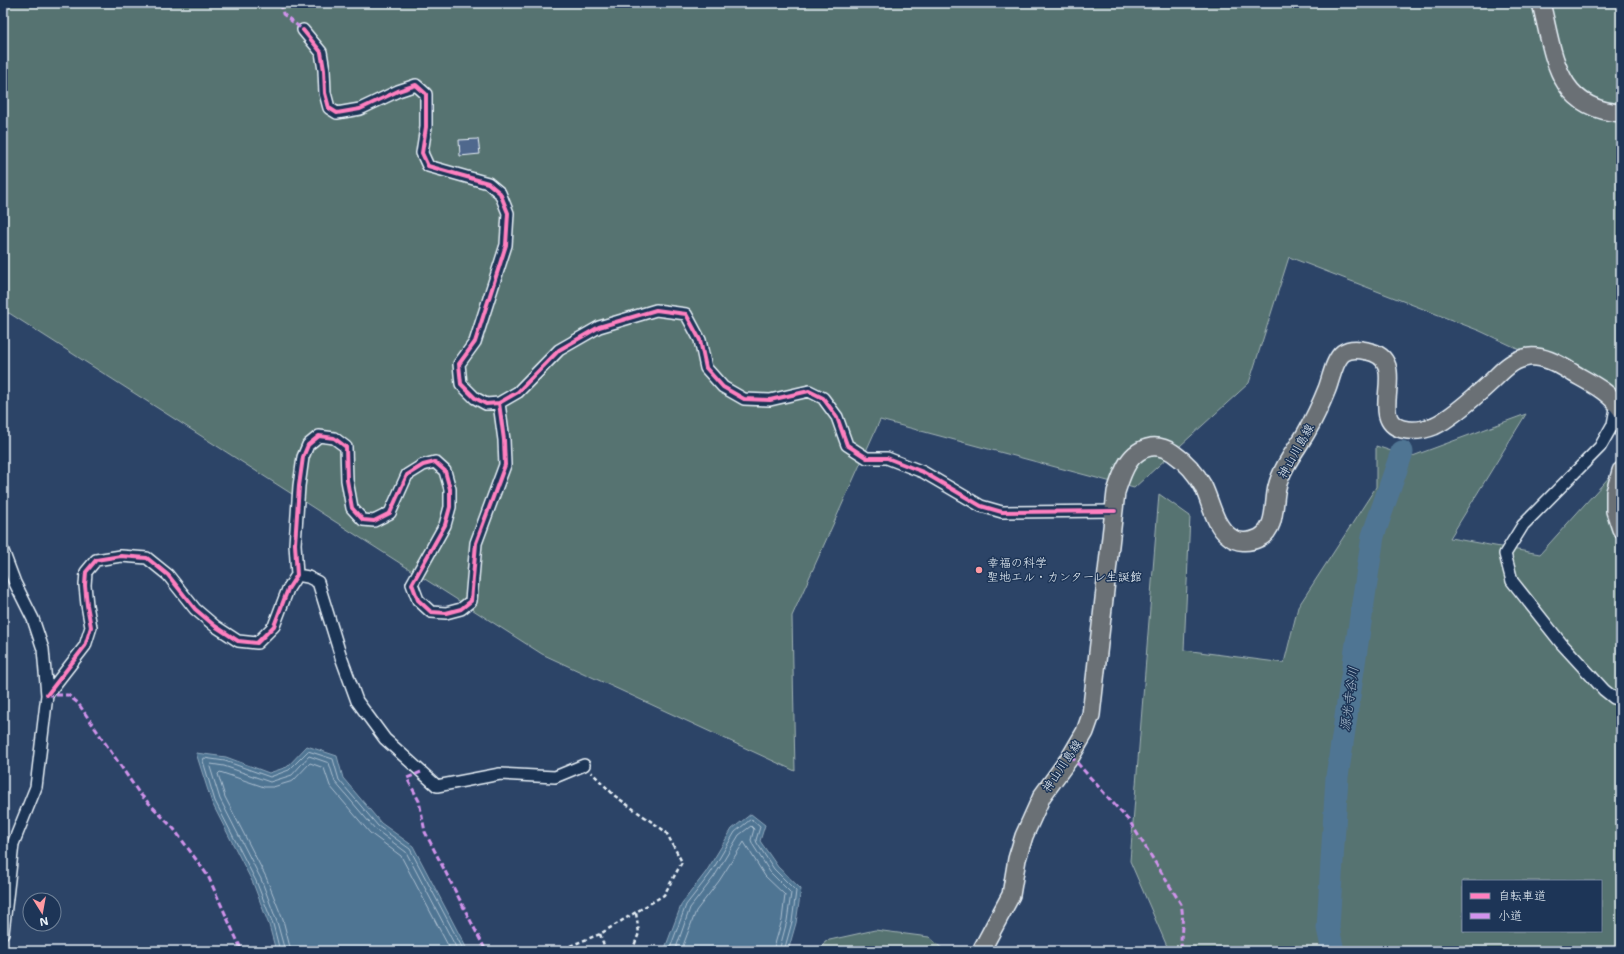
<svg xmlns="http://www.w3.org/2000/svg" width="1624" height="954" font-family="'Shantell Sans','Klee One',sans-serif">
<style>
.green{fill:#577371;stroke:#a0b2b4;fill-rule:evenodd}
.water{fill:#4f7493;stroke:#8ca6bb}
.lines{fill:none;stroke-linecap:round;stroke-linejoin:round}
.shore{stroke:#abbfd0;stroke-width:1}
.river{stroke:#4f7493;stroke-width:23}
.building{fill:#4f678d;stroke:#e8f1f8}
.street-casing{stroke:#e8f1f8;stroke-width:14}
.primary-casing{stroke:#e8f1f8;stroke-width:20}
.path{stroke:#e8f1f8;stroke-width:2.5;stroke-dasharray:4 3;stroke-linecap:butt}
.street{stroke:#1d3557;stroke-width:11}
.primary{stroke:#6b6f75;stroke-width:17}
.quiet{stroke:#d193ec;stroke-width:3;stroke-dasharray:6 3;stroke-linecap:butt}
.cycleway-casing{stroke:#1d3557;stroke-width:6}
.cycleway{stroke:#ff80c0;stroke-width:4}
.poi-dot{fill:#ff9aa2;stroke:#1d3557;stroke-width:1.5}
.labels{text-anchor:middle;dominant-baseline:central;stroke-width:3;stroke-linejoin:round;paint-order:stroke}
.street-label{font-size:12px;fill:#e8f1f8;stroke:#1d3557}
.poi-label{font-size:12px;fill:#e8f1f8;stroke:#1d3557;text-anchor:start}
.water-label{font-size:13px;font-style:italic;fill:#abbfd0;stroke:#1d3557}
</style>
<rect width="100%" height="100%" fill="#2c4467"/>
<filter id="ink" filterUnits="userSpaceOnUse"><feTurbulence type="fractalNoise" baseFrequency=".025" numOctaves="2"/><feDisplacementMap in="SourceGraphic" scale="8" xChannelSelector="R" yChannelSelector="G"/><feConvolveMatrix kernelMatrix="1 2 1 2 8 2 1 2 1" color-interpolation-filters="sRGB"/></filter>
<g filter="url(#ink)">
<path class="green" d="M3,3H1621V397L1480,331L1289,257L1249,383L1134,488L880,420L792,616L795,771L542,654L9,313L3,316Z
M1526,414L1450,538L1540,554L1621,464V951H1169L1130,861L1159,494L1190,516L1184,650L1284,663L1298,607L1376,487V446L1410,457ZM1463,881H1601V931H1463Z
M875,930L929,937L945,951H821L825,941Z"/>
<path class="water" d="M307,746L337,756L343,778L381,823L413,846L468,951H276L269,925L253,883L212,803L196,753L226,757L269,773L287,767Z
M751,814L765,825L760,841L778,867L801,889L796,923L788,951H664L682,903L706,872L732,829Z"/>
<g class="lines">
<path class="shore" d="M280,951L273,924L256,881L215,801L203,761L204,758L225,761L270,777L289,770L308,751L333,759L339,780L378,826L410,849L464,951
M285,951L277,922L261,879L220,799L210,767L211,764L224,766L270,782L292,775L309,756L329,763L335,782L375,829L406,852L458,951
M291,951L283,920L266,877L225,797L218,774L220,772L264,787H273L293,781L310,763L324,768L330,786L370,833L401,856L451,951
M669,951L686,905L710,874L735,832L751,819L760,827L756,840L757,843L774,869L796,891L792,922L784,951
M675,951L690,908L714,877L739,835L751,826L754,829L751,840L753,845L770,872L791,893L787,921L779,951
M681,951L696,911L719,881L744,842L765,876L785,895L782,920L773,951"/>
<path class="river" d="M1333,951L1328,928L1337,777L1373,536L1402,452"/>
</g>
<path class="building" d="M478,139L480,154L460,156L459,140Z"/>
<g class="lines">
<defs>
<path id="street" d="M303,30L321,52L324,70L325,93L329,108L337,113L360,109L398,91L416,85L426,94V127L422,153L428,166L488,183L500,193L508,213L506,245L475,342L459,364L461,384L475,398L486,404L499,403L518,392L559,350L599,327L656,310L686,314L700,340L706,368L723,387L744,399L770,400L809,391L823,398L837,417L847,445L867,458H887L923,472L981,506L1002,512L1115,511
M1617,403L1613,424L1600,447L1523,525L1505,554L1512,581L1561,643L1604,690L1614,698L1621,700
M3,551L15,583L33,619L43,649L47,695L36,787L13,844L3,933
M297,575L308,577L318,582L341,657L357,701L385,739L437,786L500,774L555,777L584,765
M47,695L85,646L91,627L87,605L85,585L86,572L96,560L121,556L147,558L168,575L195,609L215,626L238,641L257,643L274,626L288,589L297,575L295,544L299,486L303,457L308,445L319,436L334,438L346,447L347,480L352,508L363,520L374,521L390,513L407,475L423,465L435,462L445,471L450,489V507L445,525L412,584L418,600L431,612L446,613L461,609L471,601L476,543L505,465L504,440L499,403"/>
<path id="primary" d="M1541,3C1554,53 1555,109 1621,113
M1621,471L1615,492V511L1621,529
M981,951L1011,895L1017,859L1024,836L1042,796L1071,756L1085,732L1091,715L1116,492C1122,474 1128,451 1151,447C1159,446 1167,449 1173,453C1186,462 1196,473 1203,486C1211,502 1214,525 1229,536C1237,543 1249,543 1259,538C1277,529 1273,503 1277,487C1282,467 1296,450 1306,433C1314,419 1321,404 1327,389C1331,379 1334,360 1343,353C1350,348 1359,349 1367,351C1413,359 1365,419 1402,429C1414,432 1424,430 1434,426C1450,419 1478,394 1492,381C1501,372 1511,361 1524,358C1541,353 1560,365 1573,373C1592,384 1608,391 1621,409"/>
</defs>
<use href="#street" class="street-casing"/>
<use href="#primary" class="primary-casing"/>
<path class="path" d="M600,934L606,951
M557,951L600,934L664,895L682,862L666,832L615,796L591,772
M632,951L639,933L636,913"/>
<use href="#street" class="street"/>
<use href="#primary" class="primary"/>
<path class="quiet" d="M281,3L283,14L303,30
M47,695H68L78,703L139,793L174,829L208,876L242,951
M1071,756L1130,822L1181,904C1185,921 1179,935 1182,951
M421,772L407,778L419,801L425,832L486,951"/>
<defs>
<path id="cycleway" d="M303,30L321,52L324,70L325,93L329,108L337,113L360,109L398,91L416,85L426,94V127L422,153L428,166L488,183L500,193L508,213L506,245L475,342L459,364L461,384L475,398L486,404L499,403L518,392L559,350L599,327L656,310L686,314L700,340L706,368L723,387L744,399L770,400L809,391L823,398L837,417L847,445L867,458H887L923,472L981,506L1002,512L1115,511
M47,695L85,646L91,627L87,605L85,585L86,572L96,560L121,556L147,558L168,575L195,609L215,626L238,641L257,643L274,626L288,589L297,575L295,544L299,486L303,457L308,445L319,436L334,438L346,447L347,480L352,508L363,520L374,521L390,513L407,475L423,465L435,462L445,471L450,489V507L445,525L412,584L418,600L431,612L446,613L461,609L471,601L476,543L505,465L504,440L499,403"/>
</defs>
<use href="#cycleway" class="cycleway-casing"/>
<use href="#cycleway" class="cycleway"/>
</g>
</g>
<circle class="poi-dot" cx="979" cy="570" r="4"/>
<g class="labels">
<g class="street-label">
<text transform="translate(1296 451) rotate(-61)">神山川島線</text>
<text transform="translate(1062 766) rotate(-56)">神山川島線</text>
</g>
<g class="poi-label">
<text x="987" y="563">幸福の科学<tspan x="987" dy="14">聖地エル・カンターレ生誕館</tspan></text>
</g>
<g class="water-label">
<text transform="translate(1349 699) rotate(-82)">源光寺谷川</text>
</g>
</g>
<rect width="1624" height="954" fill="none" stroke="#1d3557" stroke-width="16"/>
<rect x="8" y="8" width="1608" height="938" fill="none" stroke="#e8f1f8" stroke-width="1.5" filter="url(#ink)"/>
<rect x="1462" y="880" width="140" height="52" fill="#1d3557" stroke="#6e8097"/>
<rect x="1470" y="893" width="20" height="6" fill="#ff80c0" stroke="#6e8097"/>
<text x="1498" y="900" font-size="12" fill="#e8f1f8">自転車道</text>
<rect x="1470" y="913" width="20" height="6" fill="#d193ec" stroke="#6e8097"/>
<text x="1498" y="920" font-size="12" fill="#e8f1f8">小道</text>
<g transform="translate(42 912) rotate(169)"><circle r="19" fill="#1d3557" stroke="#6e8097"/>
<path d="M0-3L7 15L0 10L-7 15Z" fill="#ff9aa2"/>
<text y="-6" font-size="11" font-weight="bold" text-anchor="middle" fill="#e8f1f8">N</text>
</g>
</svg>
